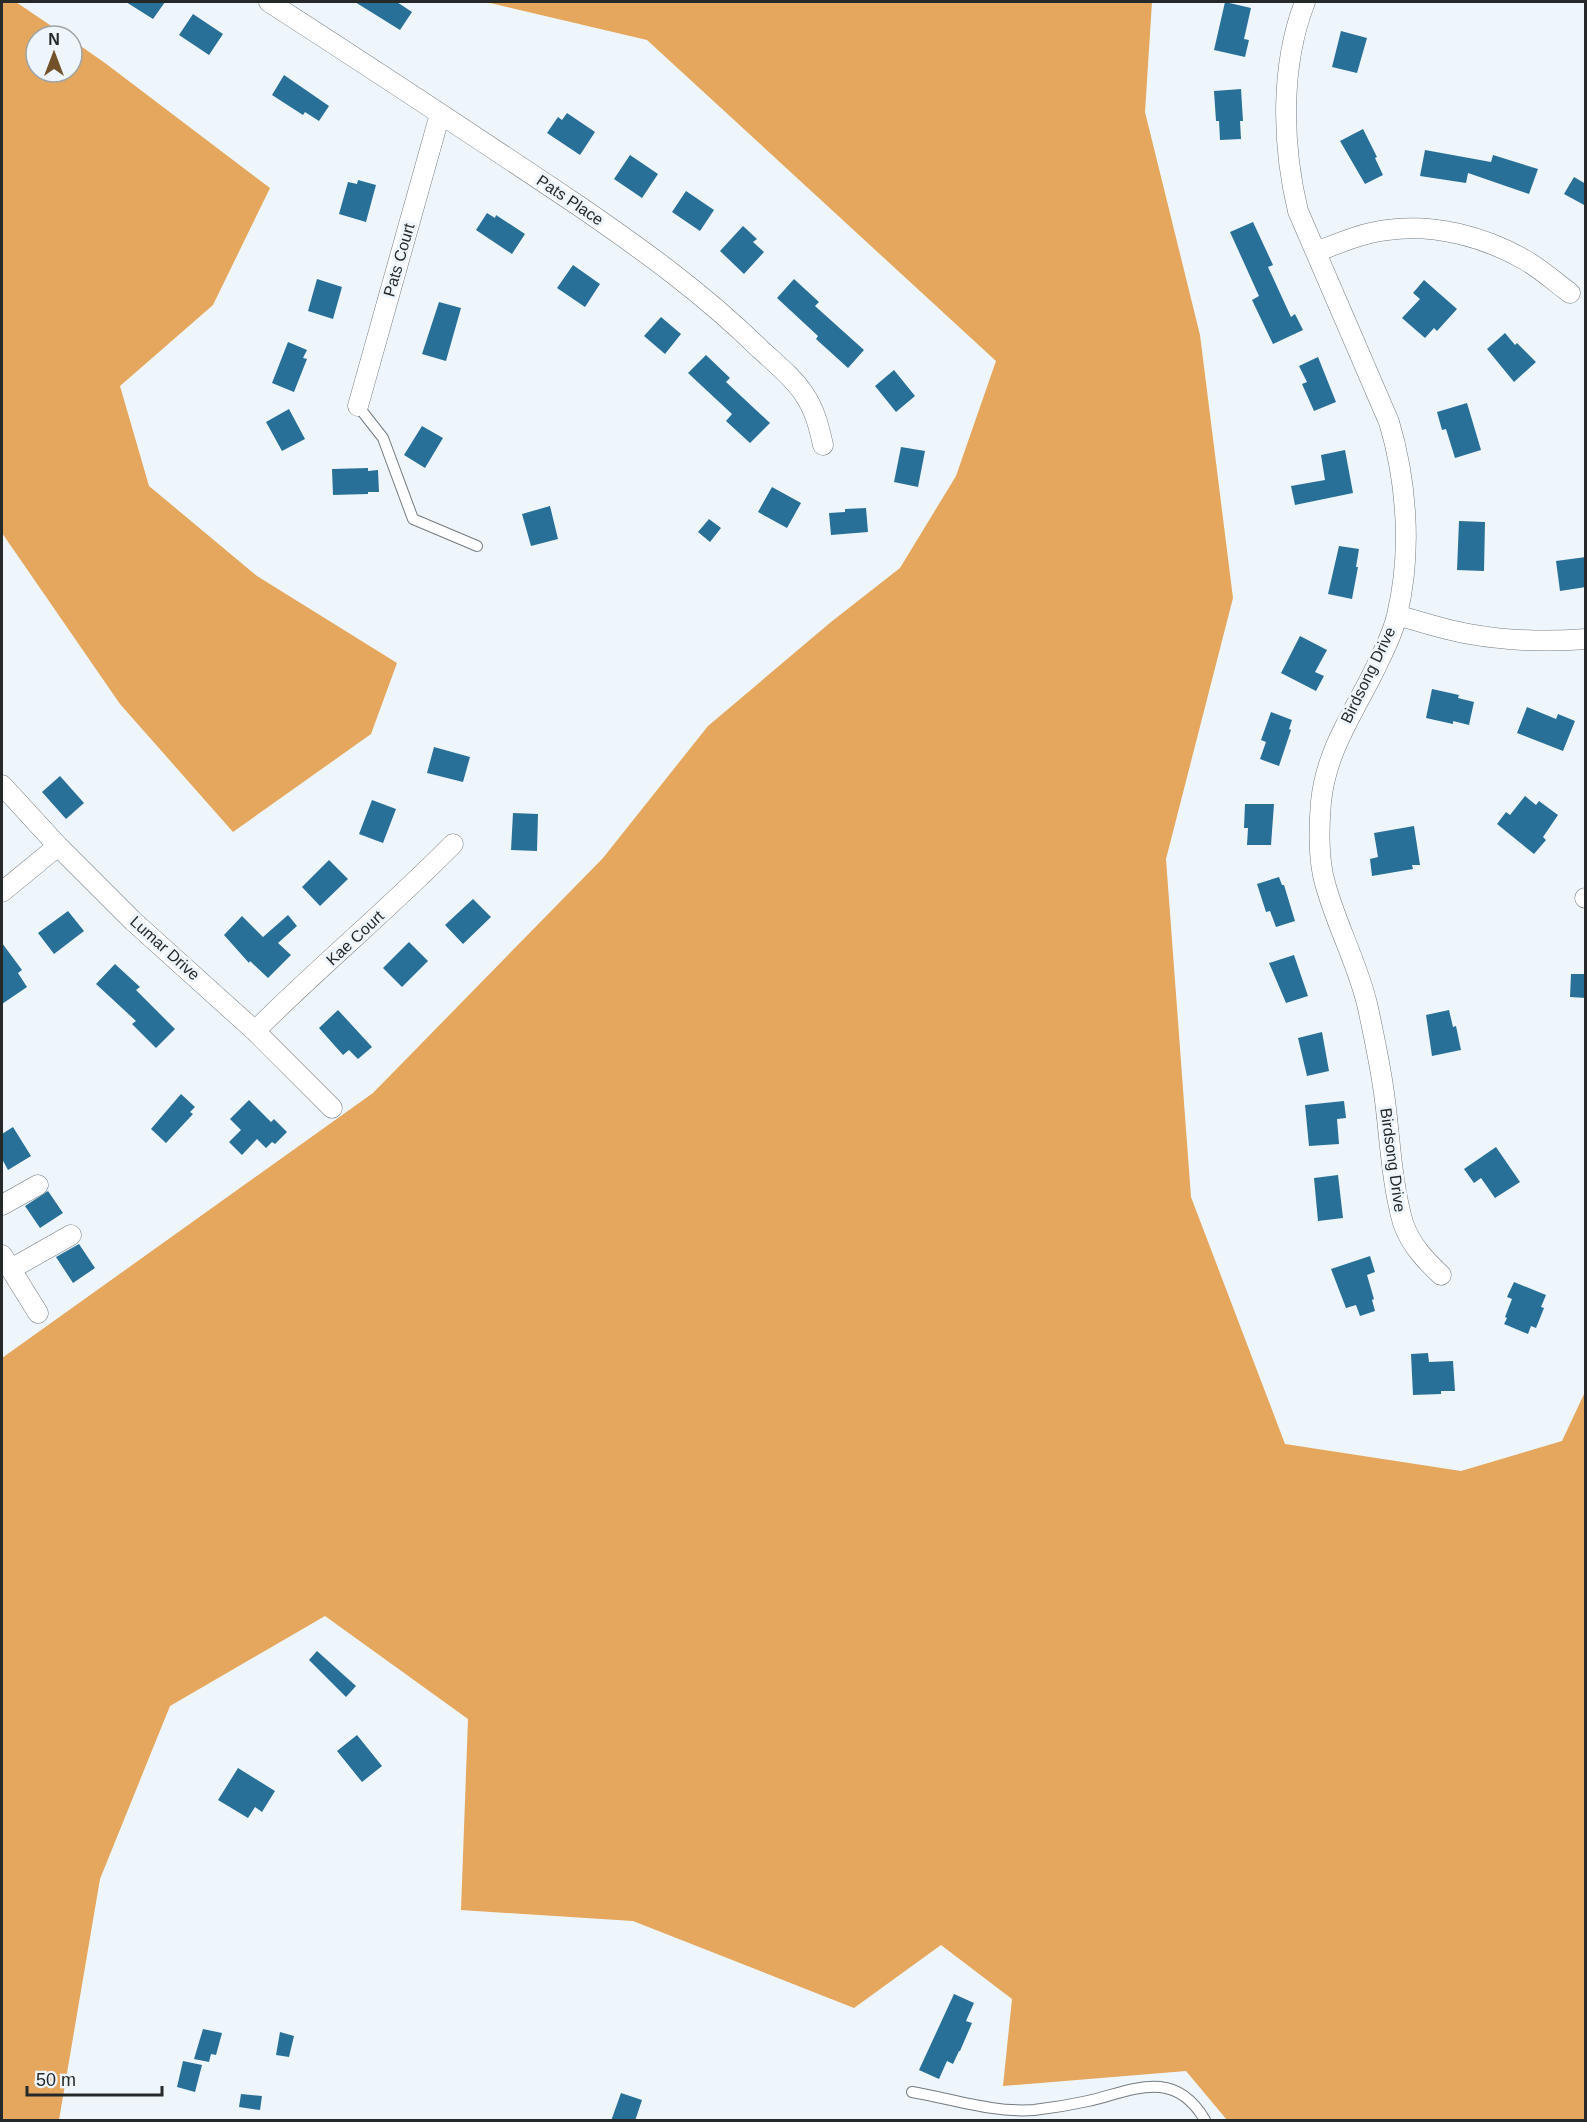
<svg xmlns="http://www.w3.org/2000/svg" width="1587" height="2122" font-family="Helvetica,sans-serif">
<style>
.forest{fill:#e5a65d}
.building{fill:#297098}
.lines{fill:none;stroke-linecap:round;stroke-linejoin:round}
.service-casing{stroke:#747b80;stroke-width:12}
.minor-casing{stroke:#747b80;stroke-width:21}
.service{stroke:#fff;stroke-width:10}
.minor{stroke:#fff;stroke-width:20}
.labels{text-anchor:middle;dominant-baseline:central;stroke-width:6;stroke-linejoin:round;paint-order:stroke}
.street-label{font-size:16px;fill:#26292a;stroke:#eef6fb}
</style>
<rect width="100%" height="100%" fill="#eef6fb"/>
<path class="forest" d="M2,2H16L66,36H36V72H72V40L105,63L270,188L213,305L120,386L149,486L257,576L397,663L371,734L233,832L120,704L2,533Z
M492,2H1152L1145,112L1200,335L1233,598L1166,859L1191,1197L1285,1444L1461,1471L1562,1441L1585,1392V2120H1227L1186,2071L1003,2086L1012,1999L941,1945L854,2008L633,1921L461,1910L468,1719L325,1616L170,1706L100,1879L59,2120H2V1358L373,1093L603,858L708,726L831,622L900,568L956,476L996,361L647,40L490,3Z"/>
<path class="building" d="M126,2H165L153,19Z
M355,2H397L412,12L400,30Z
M1225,2L1251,8L1244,39L1249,40L1245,57L1214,50Z
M193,14L223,34L209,55L179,35Z
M1341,31L1367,38L1357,73L1332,67Z
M284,75L329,106L319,121L305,112L303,115L272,95Z
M1241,89L1243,121H1240L1241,139L1220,140L1219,121H1216L1214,91Z
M567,113L595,132L580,155L547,133L558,117L562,120Z
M1363,129L1377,157L1375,158L1383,175L1365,184L1340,141Z
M1425,150L1491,162L1493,155L1538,169L1529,194L1468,173L1466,183L1420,176Z
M630,155L658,174L642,198L614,179Z
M1574,177L1586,184V206L1564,194Z
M358,180L376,185L366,222L339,214L348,182L357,184Z
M686,191L714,210L700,231L672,212Z
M487,213L495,218L496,215L525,234L512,254L476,230Z
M1253,222L1273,265L1268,267L1291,317L1295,314L1303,330L1273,344L1252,300L1259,296L1230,232Z
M743,226L757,239L753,242L764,252L744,274L720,251Z
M573,265L600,284L585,307L557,288Z
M317,279L342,287L333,319L308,311Z
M794,279L819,302L815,306L864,350L848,368L816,339L818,336L777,298Z
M1424,280L1457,309L1437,331L1434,328L1425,338L1402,318L1420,299L1413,293Z
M439,302L461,308L446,361L422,354Z
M661,317L681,334L665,354L644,336Z
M1505,333L1515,345L1517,343L1536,362L1514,382L1487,349Z
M288,342L307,350L303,358L307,359L294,392L272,383Z
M706,355L730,378L726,382L770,423L750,443L726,421L732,414L688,373Z
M1318,357L1336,402L1314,411L1302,384L1307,382L1299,366Z
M894,370L915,396L896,412L875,386Z
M1467,403L1481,450L1455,458L1446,429L1442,430L1437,412Z
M289,409L305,439L282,451L266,422Z
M422,426L443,438L425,468L404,455Z
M901,447L925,451L918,487L894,482Z
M1345,450L1353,493L1295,505L1291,486L1325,480L1321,455Z
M368,468V471L378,470L379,492H368V494L333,495L332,469Z
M772,487L801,503L787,528L758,512Z
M550,506L558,539L531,546L522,514Z
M866,508L868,532L831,535L829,513L845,512V509Z
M709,519L721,528L710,542L698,532Z
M1459,521L1485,522L1484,571L1457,570Z
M1339,546L1359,549L1356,567H1358L1352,599L1328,594Z
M1586,557V587L1560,591L1556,561Z
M1300,636L1327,650L1315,672L1324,676L1316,691L1281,673Z
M1432,689L1459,695L1458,698L1474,702L1469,725L1453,721V724L1426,718Z
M1527,707L1556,719L1558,714L1575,721L1563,751L1517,733Z
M1271,712L1292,720L1289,729L1291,730L1279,766L1260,759L1266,742L1261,740Z
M434,747L470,757L463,782L427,773Z
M60,776L84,803L66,819L42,792Z
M1525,796L1536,805L1539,801L1558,815L1543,837L1546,840L1534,854L1497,824L1506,812L1510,815Z
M372,800L396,809L383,843L359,834Z
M1245,804H1274L1271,845H1247L1248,828H1244Z
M513,813L538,814L537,851L511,850Z
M1414,826L1420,865H1412L1413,869L1372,876L1370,859L1378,857L1374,833Z
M329,860L348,879L320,906L302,887Z
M1279,877L1282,885H1284L1295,921L1276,927L1270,911L1266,912L1257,884Z
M473,899L491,917L463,944L445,925Z
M68,911L84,931L54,954L38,933Z
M288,915L297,926L278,943L291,955L268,978L250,961L249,963L224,935L242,916L263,937Z
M409,942L428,961L402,987L383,968Z
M2,943L22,970L18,973L27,987L2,1004Z
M1294,955L1308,996L1286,1003L1269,963Z
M115,964L140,987L136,990L175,1029L156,1048L132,1024L136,1021L96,984Z
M1571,974H1586V998L1570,997Z
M338,1010L372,1047L358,1059L349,1050L343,1055L319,1028Z
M1449,1010L1453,1027L1456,1026L1461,1050L1432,1056L1426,1015Z
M1322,1032L1329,1071L1307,1076L1298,1038Z
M181,1094L195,1107L190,1112L193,1114L166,1143L151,1129Z
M249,1100L271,1122L274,1119L287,1132L275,1144L272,1142L266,1148L257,1139L242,1155L229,1142L241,1130L230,1119Z
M1344,1101L1346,1118L1337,1119L1339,1144L1309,1146L1305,1105Z
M13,1127L31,1156L8,1170L2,1159V1134Z
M1496,1147L1520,1182L1495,1198L1481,1178L1474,1183L1464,1169Z
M1338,1175L1343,1218L1318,1221L1314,1178Z
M48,1191L63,1213L40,1228L25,1206Z
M79,1244L95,1268L73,1283L56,1257Z
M1370,1256L1375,1272L1367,1275L1374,1299L1372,1300L1375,1311L1360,1316L1356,1305L1346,1308L1331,1269Z
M1514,1282L1546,1295L1541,1307L1544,1308L1536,1328L1531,1326L1528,1334L1504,1324L1507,1318L1505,1317L1512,1299L1507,1297Z
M1428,1353L1429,1362L1453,1361L1455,1391H1441V1394L1413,1395L1411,1354Z
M317,1651L356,1686L346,1697L309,1660Z
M357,1735L382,1766L362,1782L337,1751Z
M238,1768L275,1791L262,1812L255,1807L248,1818L218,1800Z
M954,1994L974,2003L966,2021L972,2023L960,2051H959L953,2064L947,2061L939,2079L919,2070Z
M203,2029L222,2033L216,2055L211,2054L209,2062L194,2059Z
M280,2032L294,2036L289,2057L276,2055Z
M183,2061L202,2065L195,2092L177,2087Z
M621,2093L642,2100L635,2121H611Z
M241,2094L262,2096L260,2110L239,2107Z"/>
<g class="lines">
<defs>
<path id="service" d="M358,406L383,438L413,519L477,546
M912,2092C953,2099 993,2113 1034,2110C1052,2108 1070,2105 1088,2101C1111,2096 1136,2085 1160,2087C1181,2089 1195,2103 1205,2120"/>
<path id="minor" d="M269,2C373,69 476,137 579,206C643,250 704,294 760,349C775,363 793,377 804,394C815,410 819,427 823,445
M1305,2C1280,66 1282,145 1298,211L1389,422C1407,482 1412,553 1397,615C1393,634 1383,652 1375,669C1353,714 1326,751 1321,802C1319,826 1318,851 1323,875C1333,920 1358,962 1368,1008C1374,1036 1380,1064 1384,1093C1390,1136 1391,1180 1403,1223C1411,1245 1424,1259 1441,1275
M1316,252C1339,243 1362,233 1387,230C1434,223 1485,237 1525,260C1541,269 1555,282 1570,293
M358,406L440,114
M1397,615C1421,622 1445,630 1469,634C1508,641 1547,642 1586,639
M2,785L58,846L133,921L255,1031L332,1108
M2,892L58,846
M1585,898H1586
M255,1031C319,967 389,909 453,844
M2,1205L38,1185
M2,1255L38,1313
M11,1269L71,1235"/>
</defs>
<use href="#service" class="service-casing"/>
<use href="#minor" class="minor-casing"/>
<use href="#service" class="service"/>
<use href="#minor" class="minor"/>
</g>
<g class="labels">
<g class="street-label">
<text transform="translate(570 200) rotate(34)">Pats Place</text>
<text transform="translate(399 260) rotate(-74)">Pats Court</text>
<text transform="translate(1368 675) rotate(-64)">Birdsong Drive</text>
<text transform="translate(355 938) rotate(-43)">Kae Court</text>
<text transform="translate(165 948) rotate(42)">Lumar Drive</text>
<text transform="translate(1393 1160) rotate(82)">Birdsong Drive</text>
</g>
</g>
<rect width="1587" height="2122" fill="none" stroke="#26292a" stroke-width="6"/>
<g transform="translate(54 54)"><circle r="28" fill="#eef6fb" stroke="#9ea4a7" stroke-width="1.5"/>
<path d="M0-4.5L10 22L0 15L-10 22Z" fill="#735129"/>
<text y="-9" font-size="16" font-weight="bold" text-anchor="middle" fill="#26292a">N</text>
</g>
<path d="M27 2086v9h135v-9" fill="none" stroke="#26292a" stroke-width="3"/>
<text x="36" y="2086" font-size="18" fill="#26292a" stroke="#eef6fb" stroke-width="4.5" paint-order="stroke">50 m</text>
</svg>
